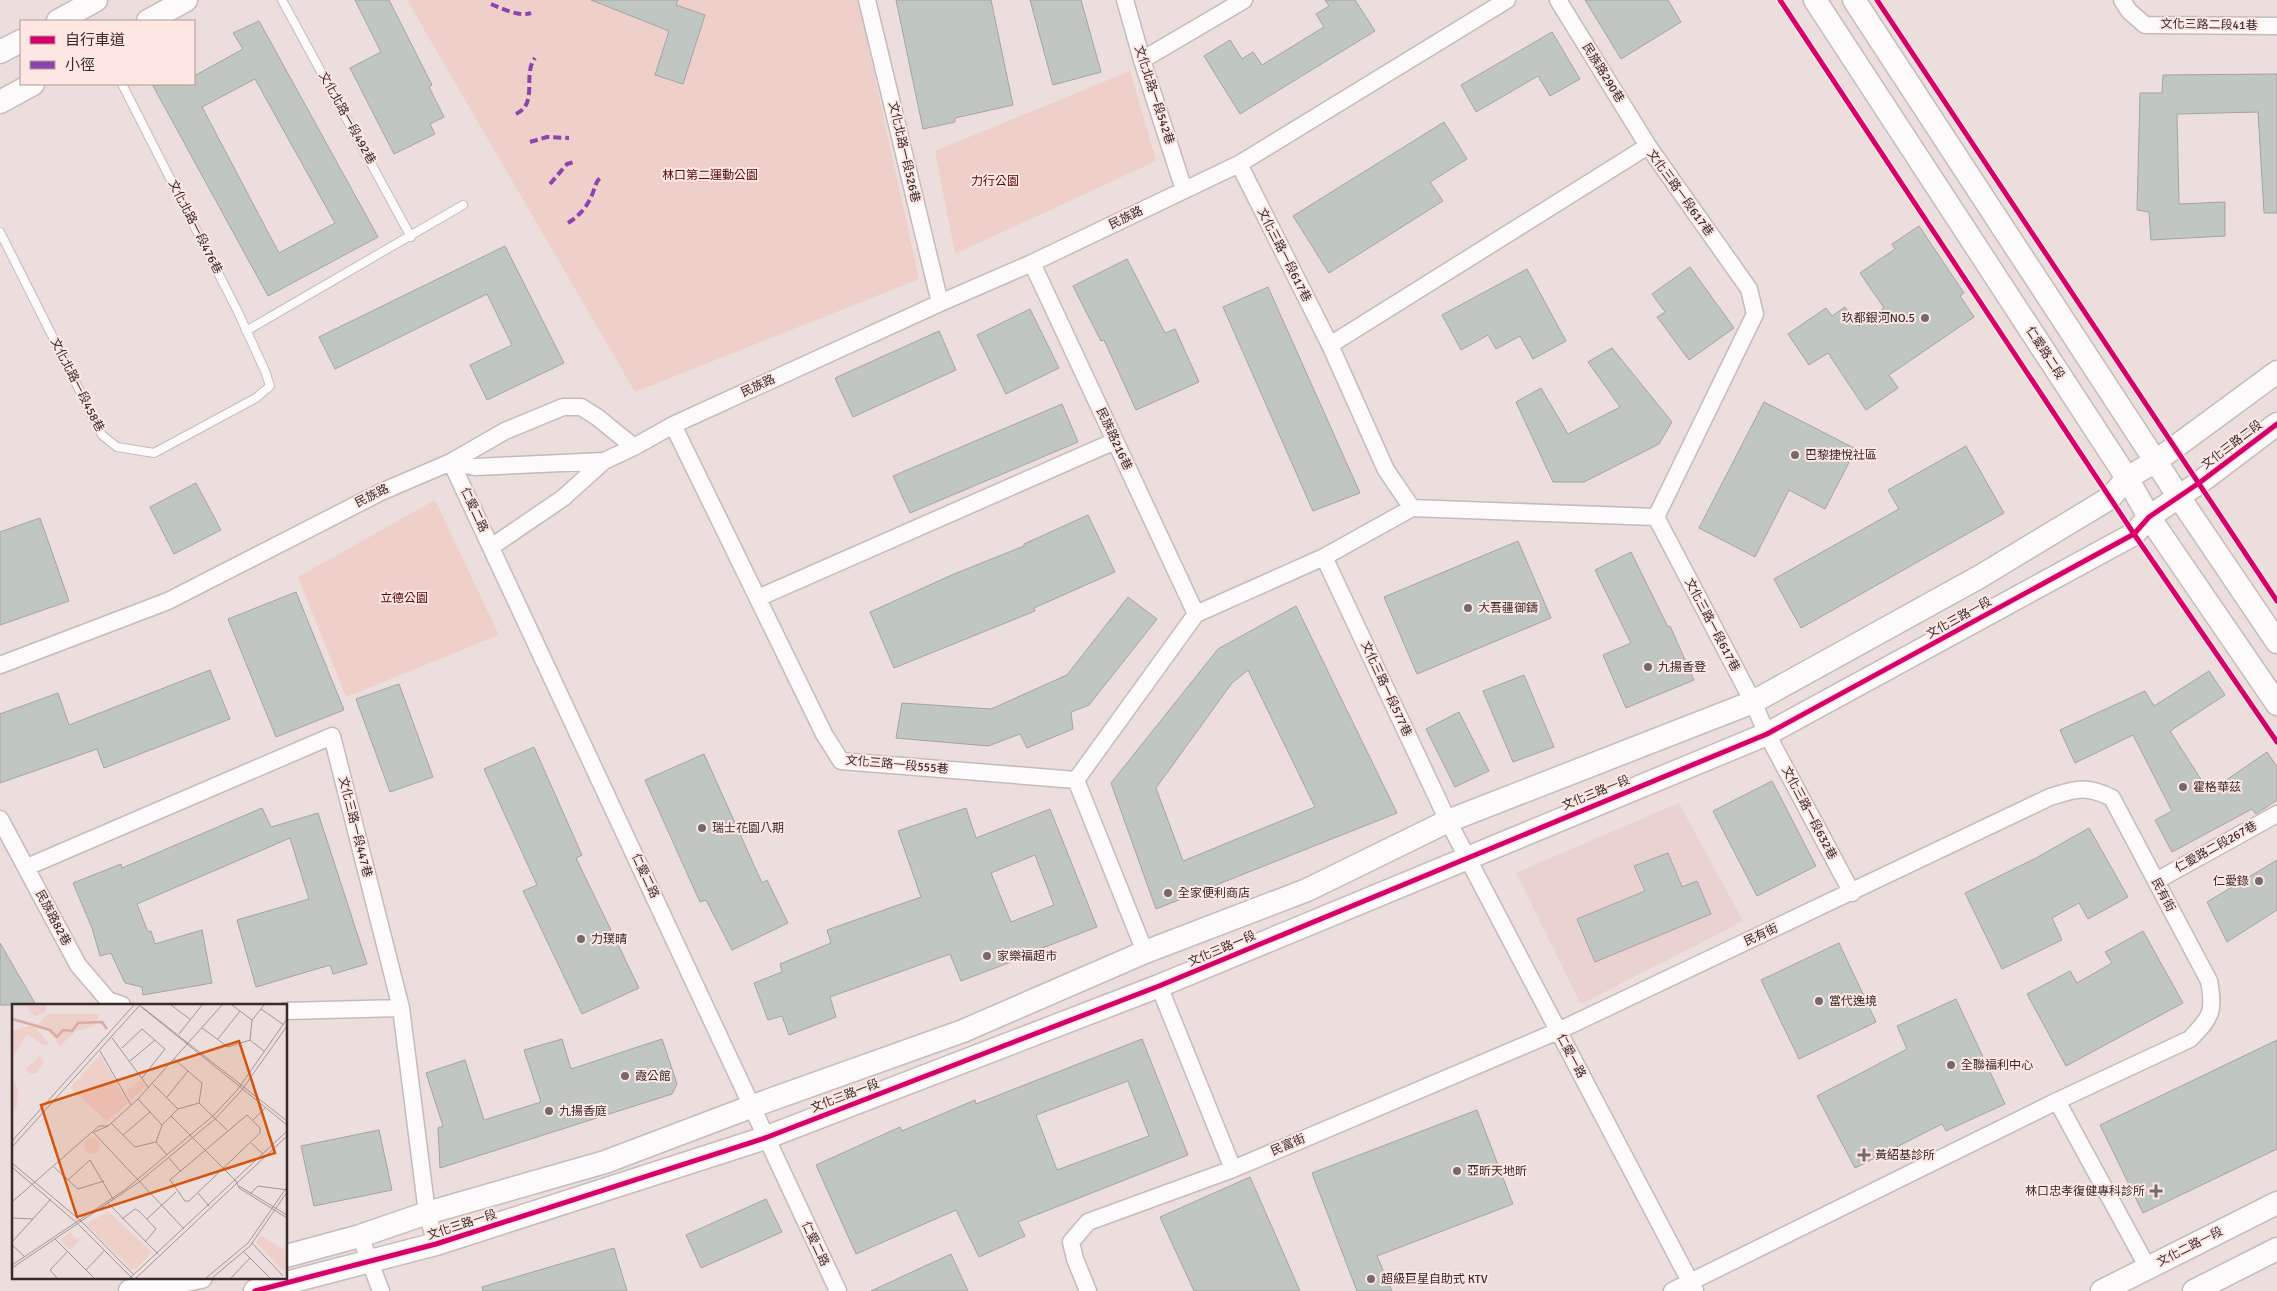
<svg xmlns="http://www.w3.org/2000/svg" width="2277" height="1291" font-family="Signika,'Noto Sans TC',sans-serif">
<style>
.built{fill:#e9d2cf}
.green{fill:#efcfca}
.building{fill:#c0c7c2;stroke:#a5a3a1;fill-rule:evenodd}
.lines{fill:none;stroke-linecap:round;stroke-linejoin:round}
.lane-casing{stroke:#c6bbba;stroke-width:10}
.street-casing{stroke:#c6bbba;stroke-width:19}
.secondary-casing{stroke:#c6bbba;stroke-width:25}
.lane{stroke:#fcfafa;stroke-width:8}
.street{stroke:#fcfafa;stroke-width:16}
.secondary{stroke:#fcfafa;stroke-width:22}
.quiet{stroke:#8e44ad;stroke-width:4;stroke-dasharray:8 4;stroke-linecap:butt}
.cycleway-casing{stroke:#fee6e3;stroke-width:8}
.cycleway{stroke:#d6006c;stroke-width:5}
.poi-dot{fill:#746a68;stroke:#fee6e3;stroke-width:2}
.labels{text-anchor:middle;dominant-baseline:central;stroke-width:4;stroke-linejoin:round;paint-order:stroke}
.street-label{font-size:12px;fill:#342b2a;stroke:#fee6e3}
.park-label{font-size:12px;fill:#530809;stroke:#fee6e3}
.poi-label{font-size:12px;fill:#342b2a;stroke:#fee6e3;text-anchor:start}
.inset-river{fill:none;stroke:#daaaa5;stroke-width:2.5}
.inset-road{fill:none;stroke:#a29695;stroke-width:1}
.view{fill:#d6540f;fill-opacity:0.15;stroke:#d6540f;stroke-width:2.5}
.inset-edge{fill:none;stroke:#342b2a;stroke-width:2.5}
</style>
<rect width="100%" height="100%" fill="#ebdedc"/>
<path class="built" d="M1679,803L1743,921L1581,1004L1516,873Z"/>
<path class="green" d="M407,0H858L919,279L635,392Z
M1130,71L1156,161L955,254L935,151Z
M435,500L499,635L346,697L298,577Z"/>
<path class="building" d="M355,0H389L432,85L429,87L444,117L430,124L435,134L394,154L350,68L381,52Z
M591,0H678L676,5L705,15L683,84L655,75L669,31Z
M896,0H991L1013,105L955,118V122L923,129Z
M1030,0H1081L1101,72L1053,85Z
M1325,0H1355L1375,31L1240,114L1204,56L1230,40L1242,59L1253,52L1262,65L1324,27L1316,14L1329,6Z
M1585,0H1668L1681,22L1621,59Z
M259,21L378,237L268,296L152,84H194V76L243,49L233,33ZM255,79L335,223L279,253L202,107Z
M1552,32L1580,79L1550,96L1538,76L1476,112L1461,85Z
M2277,74V213H2264L2258,112L2177,114L2179,204L2225,202V236L2151,240L2149,212L2137,210L2140,93H2162L2163,75Z
M1444,122L1467,159L1430,182L1443,201L1329,273L1293,216Z
M1919,226L1964,293L1960,296L1974,317L1889,375L1898,388L1866,410L1828,353L1809,365L1788,334L1826,308L1832,316L1845,307L1858,326L1884,308L1860,273L1895,249L1892,244Z
M505,246L564,363L487,400L470,365L512,345L487,294L335,369L319,337Z
M1127,259L1165,333L1175,329L1199,382L1136,410L1104,340L1101,341L1073,286Z
M1690,267L1734,328L1689,360L1657,317L1665,312L1652,294Z
M1527,269L1566,341L1533,359L1520,336L1496,349L1488,335L1461,350L1442,315Z
M1268,287L1360,493L1313,511L1223,307Z
M1030,309L1059,368L1006,394L977,335Z
M939,331L956,370L853,417L835,378Z
M1612,348L1672,422L1659,444L1584,482H1553L1516,402L1541,388L1568,434L1620,407L1588,362Z
M1764,402L1856,449L1825,509L1789,490L1755,557L1699,528Z
M1062,404L1078,442L910,513L893,476Z
M1966,446L2004,513L1801,628L1774,579L1899,509L1888,490Z
M196,483L221,530L174,554L150,507Z
M1088,515L1115,572L1034,608L1035,611L894,668L870,612L954,574L1024,546V544Z
M40,518L69,601L0,625V532Z
M1518,541L1551,618L1417,674L1384,597Z
M1631,552L1668,627L1670,626L1694,680L1626,708L1603,655L1631,643L1595,570Z
M296,592L344,710L276,737L228,619Z
M1128,597L1157,619L1089,705L1071,712L1073,729L1027,748L1020,734L988,746L896,738L902,703L991,709L1067,675Z
M1296,606L1397,813L1156,909L1111,783L1218,649ZM1248,670L1315,807L1183,861L1156,788L1232,683Z
M210,670L230,719L104,768L97,749L0,783V714L58,693L69,725Z
M2209,671L2225,695L2170,731L2209,792L2267,752L2277,767V800L2256,814L2252,809L2172,852L2155,820L2172,811L2133,735L2075,763L2060,730L2145,691L2154,706Z
M1524,675L1554,747L1513,762L1483,691Z
M399,684L433,777L390,792L356,699Z
M1459,712L1489,771L1455,787L1426,729Z
M534,747L582,855L576,858L639,988L582,1014L523,891L537,885L484,769Z
M704,754L762,883L767,880L788,923L732,950L706,900L700,902L645,780Z
M1772,781L1816,866L1757,896L1713,811Z
M262,808L271,827L318,813L367,964L333,974L330,965L256,987L237,920L309,899L290,838L137,904L148,932L151,931L155,944L202,930L212,983L143,995L142,987L125,983L111,953L100,956L92,928L73,883L121,864L122,868Z
M966,808L976,838L1050,809L1097,927L1024,955V957L961,981L950,954L830,997L836,1017L789,1035L782,1016L768,1020L754,983L782,972L780,964L831,943L827,930L921,897L898,831ZM1035,855L1054,905L1011,922L991,873Z
M2089,828L2128,897L2088,919L2079,903L2052,918L2062,940L2002,969L1965,893L2036,858Z
M1668,853L1682,887L1697,881L1711,914L1595,962L1577,919L1645,891L1634,866Z
M2277,860V910L2227,942L2207,902Z
M2143,931L2183,1003L2066,1066L2027,994L2070,971L2077,983L2112,963L2105,952Z
M0,943L36,1005H0Z
M1839,943L1876,1022L1799,1059L1761,980Z
M1956,999L2005,1104L1946,1131L1942,1124L1855,1168L1817,1096L1907,1049L1897,1026Z
M562,1039L571,1069L662,1039L677,1084L672,1094L440,1168L438,1128L443,1126L426,1073L465,1060L484,1120L541,1102L524,1050Z
M1142,1039L1188,1155L1018,1222L1025,1236L979,1257L956,1210L856,1254L816,1165L900,1127L902,1131L975,1100L976,1104ZM1128,1081L1149,1136L1057,1170L1036,1115Z
M2277,1040V1149L2143,1213L2100,1125Z
M1477,1110L1513,1204L1377,1256L1392,1291H1357L1312,1173Z
M379,1130L392,1190L314,1206L301,1146Z
M1250,1177L1300,1291H1194L1160,1217Z
M766,1199L782,1232L701,1268L686,1235Z
M614,1248L627,1291H483L482,1287Z
M951,1254L968,1291H871Z"/>
<g class="lines">
<defs>
<path id="lane" d="M282,0L411,237
M0,232L102,435L117,447L154,453L256,398L270,386L265,371L238,312L122,84
M246,331L463,205"/>
<path id="street" d="M867,0L940,303
M1125,0L1142,60L1184,190
M2122,0L2129,11L2145,25L2277,26
M1142,60L1244,0
M1239,164L1330,345L1386,470L1412,508
M1032,263L1196,614
M1330,345L1648,146
M673,425L824,734L841,761L1076,780L1145,952
M451,462L838,1291
M451,462L475,467L604,461L634,447
M1412,508L1656,517L1755,314L1749,289L1648,146L1558,0
M1656,517L1753,702L1767,734L1852,893
M491,547L563,498L604,461
M1324,557L1448,821L1695,1291
M758,598L1115,441
M1196,614L1324,557L1412,508
M0,665L168,601L381,492L451,462L505,431L563,407H581L597,417L634,447L673,425L940,303L1032,263L1239,164L1507,0
M1076,780L1196,614
M0,819L78,965L108,1000L122,1005
M27,867L332,736L401,1008L427,1213L436,1244
M2156,881L2277,814
M1159,986L1233,1169
M286,1011L401,1008
M2057,1101L2148,1268
M360,1236L381,1291
M1088,1291L1075,1259L1071,1242L1088,1222L1233,1169L1558,1031L2050,797C2076,789 2086,785 2112,798L2209,981C2215,1012 2211,1017 2190,1039L2057,1101L1672,1291"/>
<path id="secondary" d="M1815,0L2127,478L2149,517L2277,704
M1854,0L2179,497L2277,642
M58,21L96,0
M148,21L186,0
M0,52L21,41
M0,102L33,84
M286,1256L360,1236L427,1213L605,1162L753,1106L963,1031L1145,952L1307,890L1448,821L1753,702L1981,576L2110,498L2127,478L2156,461L2277,372
M130,1291L201,1277
M255,1291L436,1244L765,1138L1159,986L1767,734L2134,534L2149,517L2199,483L2277,424
M2102,1291L2277,1203
M2194,1291L2277,1249"/>
</defs>
<use href="#lane" class="lane-casing"/>
<use href="#street" class="street-casing"/>
<use href="#secondary" class="secondary-casing"/>
<use href="#lane" class="lane"/>
<use href="#street" class="street"/>
<use href="#secondary" class="secondary"/>
<path class="quiet" d="M491,4C503,9 519,17 531,13
M516,114C539,103 522,75 535,58
M530,142L547,137L569,138
M550,184L567,164L574,162
M568,223C579,216 587,207 592,195C595,188 595,182 601,177"/>
<defs>
<path id="cycleway" d="M1780,0L2134,534L2277,742
M1877,0L2277,601
M255,1291L436,1244L765,1138L1159,986L1767,734L2134,534L2149,517L2199,483L2277,424"/>
</defs>
<use href="#cycleway" class="cycleway-casing"/>
<use href="#cycleway" class="cycleway"/>
</g>
<g class="poi-dot">
<circle cx="1925" cy="318" r="5"/>
<circle cx="1795" cy="455" r="5"/>
<circle cx="1468" cy="608" r="5"/>
<circle cx="1648" cy="667" r="5"/>
<circle cx="2183" cy="787" r="5"/>
<circle cx="702" cy="828" r="5"/>
<circle cx="2259" cy="881" r="5"/>
<circle cx="1168" cy="893" r="5"/>
<circle cx="581" cy="939" r="5"/>
<circle cx="987" cy="956" r="5"/>
<circle cx="1819" cy="1001" r="5"/>
<circle cx="1951" cy="1065" r="5"/>
<circle cx="625" cy="1076" r="5"/>
<circle cx="549" cy="1111" r="5"/>
<path d="M1861.5 1147.5h5v5h5v5h-5v5h-5v-5h-5v-5h5z"/>
<circle cx="1457" cy="1171" r="5"/>
<path d="M2153.5 1183.5h5v5h5v5h-5v5h-5v-5h-5v-5h5z"/>
<circle cx="1371" cy="1279" r="5"/>
</g>
<g class="labels">
<g class="street-label">
<text transform="translate(2209 25) rotate(1)">文化三路二段41巷</text>
<text transform="translate(1603 73) rotate(58)">民族路290巷</text>
<text transform="translate(1154 95) rotate(72)">文化北路一段542巷</text>
<text transform="translate(347 118) rotate(61)">文化北路一段492巷</text>
<text transform="translate(904 152) rotate(77)">文化北路一段526巷</text>
<text transform="translate(1680 193) rotate(54)">文化三路一段617巷</text>
<text transform="translate(1126 218) rotate(-26)">民族路</text>
<text transform="translate(195 227) rotate(63)">文化北路一段476巷</text>
<text transform="translate(1284 255) rotate(63)">文化三路一段617巷</text>
<text transform="translate(2045 353) rotate(57)">仁愛路二段</text>
<text transform="translate(77 385) rotate(63)">文化北路一段458巷</text>
<text transform="translate(758 386) rotate(-25)">民族路</text>
<text transform="translate(1114 439) rotate(65)">民族路216巷</text>
<text transform="translate(2232 445) rotate(-37)">文化三路二段</text>
<text transform="translate(372 496) rotate(-27)">民族路</text>
<text transform="translate(474 510) rotate(65)">仁愛二路</text>
<text transform="translate(1959 618) rotate(-29)">文化三路一段</text>
<text transform="translate(1712 625) rotate(62)">文化三路一段617巷</text>
<text transform="translate(1386 689) rotate(65)">文化三路一段577巷</text>
<text transform="translate(897 765) rotate(5)">文化三路一段555巷</text>
<text transform="translate(1596 793) rotate(-22)">文化三路一段</text>
<text transform="translate(1809 813) rotate(62)">文化三路一段632巷</text>
<text transform="translate(355 827) rotate(76)">文化三路一段447巷</text>
<text transform="translate(2216 847) rotate(-29)">仁愛路二段267巷</text>
<text transform="translate(645 876) rotate(65)">仁愛二路</text>
<text transform="translate(2163 895) rotate(62)">民有街</text>
<text transform="translate(53 918) rotate(62)">民族路82巷</text>
<text transform="translate(1761 935) rotate(-25)">民有街</text>
<text transform="translate(1222 949) rotate(-23)">文化三路一段</text>
<text transform="translate(1571 1056) rotate(62)">仁愛一路</text>
<text transform="translate(845 1096) rotate(-21)">文化三路一段</text>
<text transform="translate(1288 1145) rotate(-23)">民富街</text>
<text transform="translate(462 1225) rotate(-18)">文化三路一段</text>
<text transform="translate(815 1244) rotate(65)">仁愛二路</text>
<text transform="translate(2190 1247) rotate(-27)">文化二路一段</text>
</g>
<g class="park-label">
<text x="710" y="175">林口第二運動公園</text>
<text x="995" y="181">力行公園</text>
<text x="404" y="598">立德公園</text>
</g>
<g class="poi-label">
<text x="1915" y="318" text-anchor="end">玖都銀河NO.5</text>
<text x="1805" y="455">巴黎捷悅社區</text>
<text x="1478" y="608">大吾疆御鑄</text>
<text x="1658" y="667">九揚香登</text>
<text x="2193" y="787">霍格華茲</text>
<text x="712" y="828">瑞士花園八期</text>
<text x="2249" y="881" text-anchor="end">仁愛錄</text>
<text x="1178" y="893">全家便利商店</text>
<text x="591" y="939">力璞晴</text>
<text x="997" y="956">家樂福超市</text>
<text x="1829" y="1001">當代逸境</text>
<text x="1961" y="1065">全聯福利中心</text>
<text x="635" y="1076">霞公館</text>
<text x="559" y="1111">九揚香庭</text>
<text x="1875" y="1155">黃紹基診所</text>
<text x="1467" y="1171">亞昕天地昕</text>
<text x="2145" y="1191" text-anchor="end">林口忠孝復健專科診所</text>
<text x="1381" y="1279">超級巨星自助式 KTV</text>
</g>
</g>
<g transform="translate(12 1004)">
<rect width="275" height="275" fill="#ebdedc"/>
<path d="M14,1H34V8L22,12ZM35,10H88L82,22L64,27L48,42L36,26L24,24L37,40L31,41L15,30L0,54V27L27,20ZM88,51L116,99L95,117L58,84ZM28,52L32,59L24,69L19,70L14,65ZM0,74L6,85L5,102L0,109ZM129,75L134,82L119,96L114,88ZM72 142a8 8 0 1 1 16 0a8 8 0 1 1-16 0ZM96,207L140,248L124,265H119L74,220ZM58,228L65,236L72,231L58,246L48,236ZM248,231L271,245L275,239V264L271,267L244,238Z" fill="#efcfca"/>
<path class="inset-river" d="M0,15L18,20M18,20L38,26L45,33L51,26L60,27L66,19L90,18L95,25"/>
<path class="inset-road" d="M127,1L275,121M159,1L179,16M220,1L240,16M130,3L275,117M249,5L272,21M240,16L252,1M190,24L216,43L238,36L252,47M167,30L190,1M100,34L137,84M206,35L228,7M238,36L240,16M110,44L130,25L153,45L130,74M88,47L119,101M162,55L190,79L187,99L166,105M118,57L143,36M141,80L166,105M155,93L176,67M126,95L150,121M187,99L215,126M235,111L248,124V129L177,197H173L158,176ZM159,112L224,177L227,184L275,214M241,116L253,104M99,119L123,143L144,138L155,151M150,121L166,105M81,128L172,225M82,128L96,122M111,131L138,108M0,137L122,1M144,138L150,121M239,139L251,150M0,143L128,1M157,154L169,168M0,159L69,217L122,271M0,163L66,220L120,274M42,163L66,185L92,177M56,176L78,156L101,195M227,182L275,211M186,189L197,202M238,190L246,182L275,186M0,198L87,122H96L126,95L210,1M96,199L146,250M0,214L21,215M110,215L123,205L127,207L144,225L133,238M135,215L164,188M43,235L82,274M0,238L39,195M240,239L271,272M0,241L13,253M231,247L258,274M0,261L114,185L201,112L226,85L275,15M0,264L127,178L203,115L229,87L275,22M74,266L93,246M45,274L38,266L55,248M118,274L275,127M124,274L275,132M194,274L236,239L275,183M200,274L238,242L275,188M219,274L238,254"/>
<path class="view" d="M227,37L263,149L65,213L29,101Z"/>
<rect width="275" height="275" class="inset-edge"/>
</g>
<rect x="20" y="20" width="175" height="65" fill="#fee6e3" stroke="#ad9b99"/>
<rect x="30" y="36" width="25" height="8" fill="#d6006c" stroke="#ad9b99"/>
<text x="65" y="45" font-size="15" fill="#342b2a">自行車道</text>
<rect x="30" y="61" width="25" height="8" fill="#8e44ad" stroke="#ad9b99"/>
<text x="65" y="70" font-size="15" fill="#342b2a">小徑</text>
</svg>
